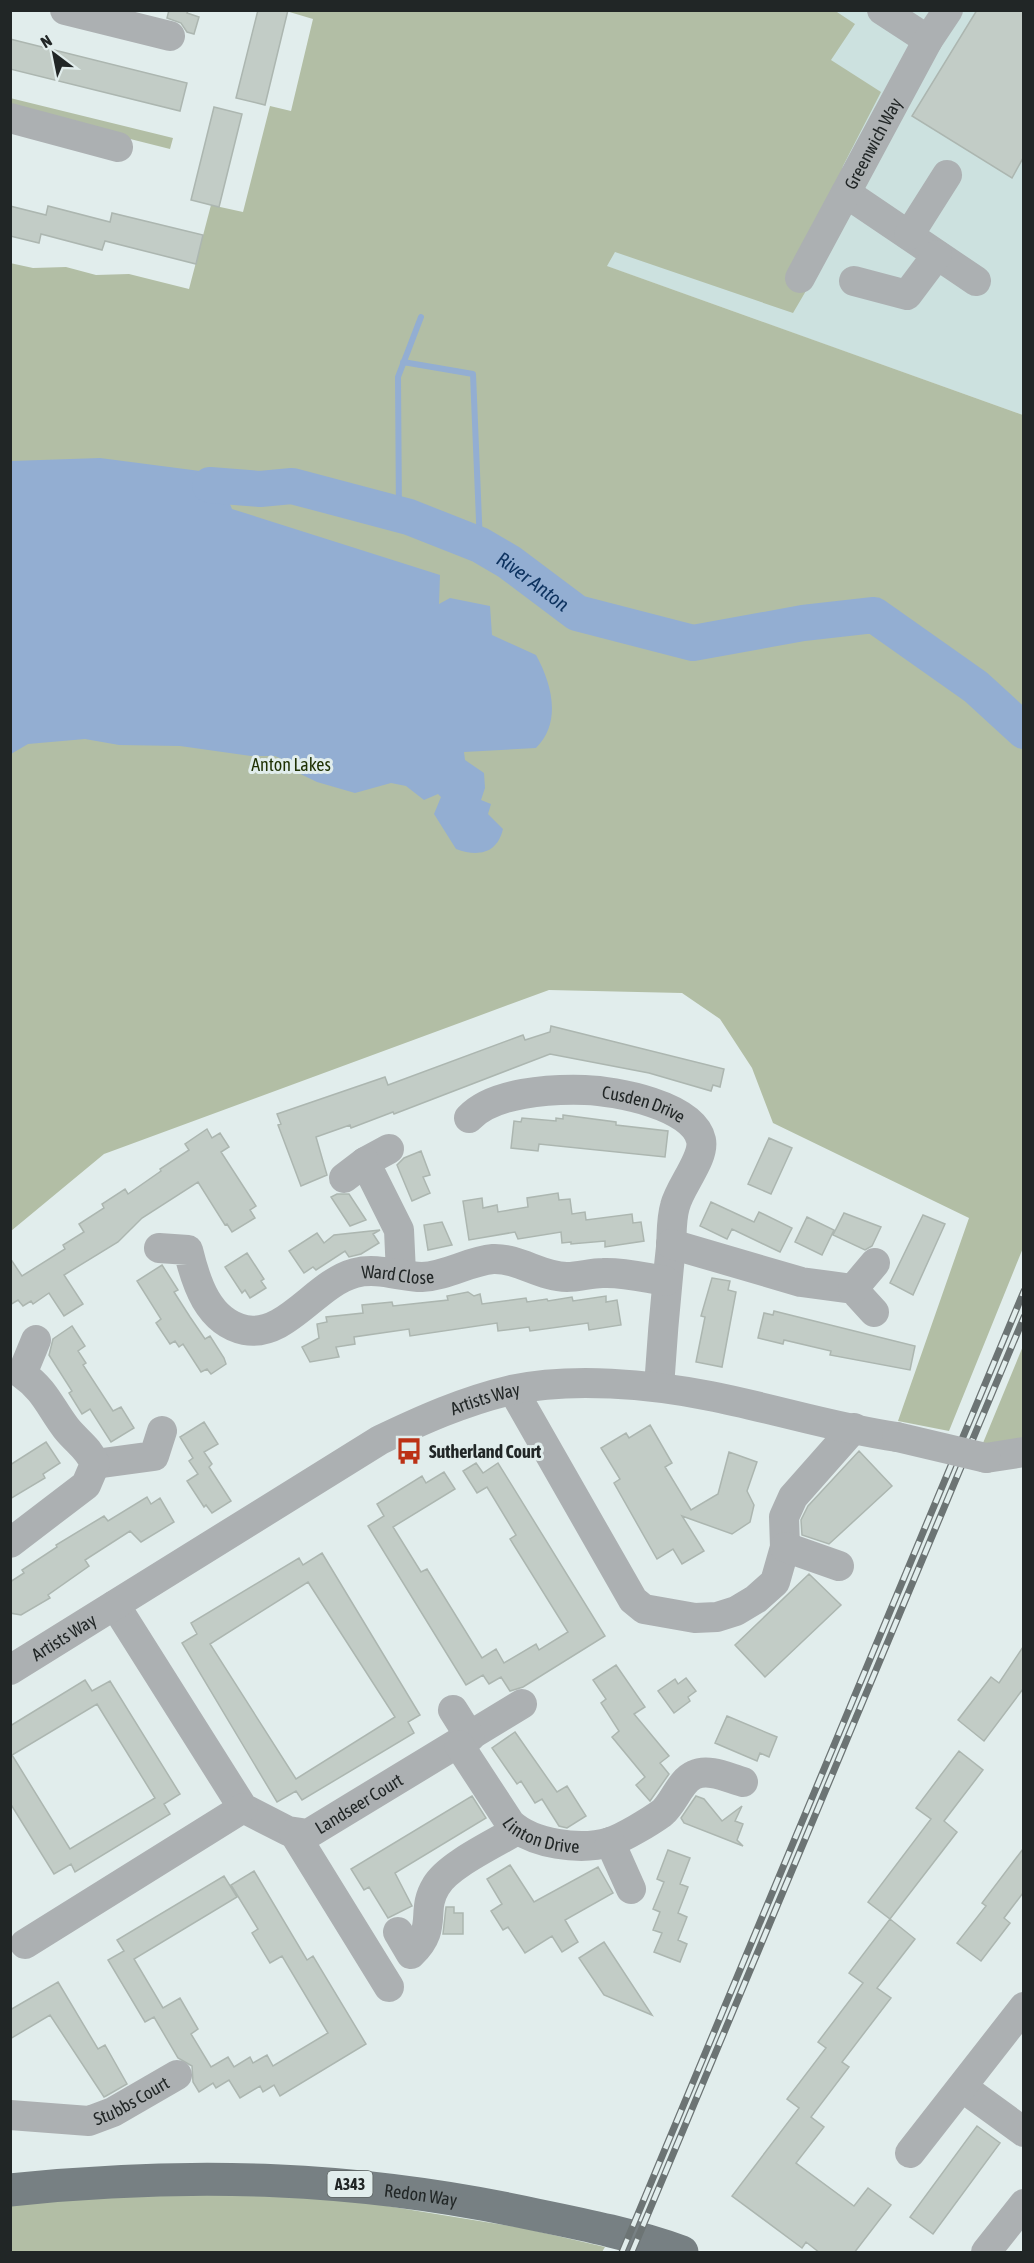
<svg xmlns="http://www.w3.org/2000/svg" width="1034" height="2263" font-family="'Asap Condensed',sans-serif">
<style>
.built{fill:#cce1df}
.green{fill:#b2bea5}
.water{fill:#93aed2}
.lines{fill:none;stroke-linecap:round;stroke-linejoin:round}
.stream{stroke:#93aed2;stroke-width:6}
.river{stroke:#93aed2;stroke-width:36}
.building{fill:#c2ccc6;stroke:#acb6b0;stroke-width:1.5;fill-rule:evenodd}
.minor{stroke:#acb0b2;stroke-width:30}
.major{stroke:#778083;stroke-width:33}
.rail-casing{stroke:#6c7474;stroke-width:7}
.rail{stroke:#e1edec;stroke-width:4.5;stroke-dasharray:14;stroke-linecap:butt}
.minor-bridge{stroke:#acb0b2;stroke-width:30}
.labels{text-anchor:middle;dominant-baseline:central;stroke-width:6;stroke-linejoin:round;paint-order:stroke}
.shield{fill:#e1edec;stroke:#5b6261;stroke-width:1.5}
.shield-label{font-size:16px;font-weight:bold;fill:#212626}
.street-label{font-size:18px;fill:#212626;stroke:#e1edec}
.park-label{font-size:18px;fill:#1e3002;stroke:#e1edec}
.poi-label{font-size:18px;font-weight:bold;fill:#212626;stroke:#e1edec;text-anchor:start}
.water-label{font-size:20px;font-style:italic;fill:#0e3360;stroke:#e1edec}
</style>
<rect width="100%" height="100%" fill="#e1edec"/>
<path class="built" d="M733,11H1023V415L584,258Z"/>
<path class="green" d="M834,10L855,24L831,60L881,92L843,166L810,284L793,313L615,252L607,266L1023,415V1248L949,1431L898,1421L969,1218L773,1123L752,1068L720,1019L682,993L549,990L104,1154L11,1231L10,263L33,268L66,267L96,275L129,274L189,289L211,205L243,212L270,106L291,111L313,19L286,11Z
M10,98L173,138L170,149L11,109Z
M1023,1346V1440L1015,1443H983Z
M181,2192L344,2199L523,2228L605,2247L602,2252H11L10,2206L88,2197Z"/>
<path class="water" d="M100,458L200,471L227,478L263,480L257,500L239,498L229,502L232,509L440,575L439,604L450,598L490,606L492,635L536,655C552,684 562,722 536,748L464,752L465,760L484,773L485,788L481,800L491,804L488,814L503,829C497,854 478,857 456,849L434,814L441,797L438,794L424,800L406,786L391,783L355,793L317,782L288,768L282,759L275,756H251L180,746L119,745L85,739L28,744L11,754V461Z"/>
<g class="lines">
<path class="stream" d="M403,362L473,374L480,545
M399,515L398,377L421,317"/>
<path class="river" id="s1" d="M210,485L260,489L292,486L409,517L480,545L509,562L577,613L693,643L803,623L874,615L976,687L1024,731"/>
</g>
<path class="building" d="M169,10H188L187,13L199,17L194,34L187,32L181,23L167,18Z
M258,10H288L265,105L236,98Z
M977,10H1023V158L1012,178L912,116Z
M10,39L187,83L180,111L10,69Z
M214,107L242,114L219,207L191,200Z
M10,206L46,215L48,206L110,222L112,213L203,235L196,264L105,241L102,250L41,234L39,243L10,236Z
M551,1026L724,1069L720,1087L713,1085L711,1091L649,1073L550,1054L394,1114L393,1112L351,1128L350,1125L316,1137L327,1175L301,1186L278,1125L281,1124L277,1114L385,1077L388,1085L523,1035L525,1040L550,1032Z
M563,1115L616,1122V1125L668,1131L665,1157L539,1144L538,1151L511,1148L514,1121L521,1122L522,1118L556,1121V1118L563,1119Z
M207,1129L212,1138L220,1133L229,1147L221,1152L256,1206L250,1210L255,1218L232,1232L227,1224L225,1225L198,1182L142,1218L118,1242L64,1275L83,1304L64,1316L49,1293L33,1304L31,1301L23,1306L18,1300L10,1305V1258L22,1276L65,1249L63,1245L84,1232L79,1224L104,1208L102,1204L125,1189L128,1194L161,1171L160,1169L189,1150L185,1144Z
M769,1138L792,1148L771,1194L748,1184Z
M421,1151L430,1175L423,1177L430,1193L412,1201L397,1165L404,1158Z
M558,1193L559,1200L570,1199L572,1214L585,1212L586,1220L632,1214L633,1223L641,1222L644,1241L605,1247V1241L571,1244V1242L562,1243L561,1232L518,1239L515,1232L469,1240L463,1201L482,1198L483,1208L497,1205L498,1212L528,1207L527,1198Z
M337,1194H349L366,1220L350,1226L331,1197Z
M711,1202L754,1222L759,1212L792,1228L780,1252L732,1229L727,1239L700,1226Z
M844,1213L881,1227L872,1246L865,1250L833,1235Z
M923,1215L945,1224L913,1295L890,1283Z
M807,1217L834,1230L822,1255L795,1242Z
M442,1222L452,1245L428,1250L424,1225Z
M380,1230L373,1234L379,1243L361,1254L349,1257L345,1251L316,1270L313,1267L304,1273L289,1251L317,1233L324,1243L334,1235Z
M247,1253L264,1279L261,1281L266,1288L250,1298L245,1290L242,1293L225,1267Z
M162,1265L178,1290L174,1292L190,1317L205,1339L210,1336L224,1358L226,1364L211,1374L207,1369L201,1372L183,1344L179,1347L175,1341L170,1344L156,1323L161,1319L137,1281Z
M712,1278L730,1281L728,1290L736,1292L722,1367L696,1362L705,1317L701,1316Z
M468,1292L474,1296L480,1294L482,1304L526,1298L527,1302L547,1299L548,1301L572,1297L573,1301L606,1296V1302L617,1300L621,1325L589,1330L588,1323L530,1331L529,1327L498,1331L497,1323L410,1336L409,1329L354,1337L355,1344L336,1347L339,1357L310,1362L302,1347L319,1338L317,1324L327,1322L326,1317L363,1313L362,1305L392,1302L393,1306L448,1300L447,1296Z
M774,1311L915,1346L910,1370L830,1355L831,1351L784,1340L783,1344L758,1338L764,1313L773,1315Z
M72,1326L85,1346L78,1351L86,1363L83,1365L113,1411L121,1407L134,1428L111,1442L90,1409L82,1414L69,1393L72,1391L49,1355L53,1339Z
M204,1422L218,1444L204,1452L212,1464L209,1467L231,1501L212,1513L206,1505L204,1507L187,1481L198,1474L189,1461L193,1458L180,1437Z
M650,1425L672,1463L665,1467L691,1510L718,1494L729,1452L757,1462L747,1491L754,1505L750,1522L732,1534L682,1516L704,1551L682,1564L673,1549L657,1559L614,1483L620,1479L601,1448L626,1433L629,1438Z
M46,1442L60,1463L43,1474L45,1478L10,1499V1465Z
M859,1451L892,1486L829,1544L802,1535L801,1520L808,1506Z
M476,1463L483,1473L498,1463L605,1636L523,1687L510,1691L501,1677L489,1684L483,1675L466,1685L368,1526L384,1516L377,1504L422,1476L426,1483L444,1472L455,1489L393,1527L421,1572L427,1569L482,1658L496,1649L504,1663L536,1644L539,1650L568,1632L510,1539L516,1535L487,1487L477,1493L463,1471Z
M147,1497L151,1504L160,1498L174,1522L141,1542L130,1531L85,1560L89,1566L48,1595L50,1598L21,1615L10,1613V1582L24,1573L22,1570L57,1547L56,1545L104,1516L108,1521Z
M322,1553L420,1715L408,1722L414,1733L302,1800L296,1791L277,1802L182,1643L197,1634L191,1623L299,1558L303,1565ZM308,1582L395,1717L296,1779L210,1644Z
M809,1574L841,1605L765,1677L735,1645Z
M1023,1647V1689L984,1741L958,1720L991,1677L999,1683Z
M616,1665L645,1707L634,1714L669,1756L660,1763L669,1774L650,1801L636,1785L645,1777L612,1737L619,1731L601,1703L606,1699L593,1680Z
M686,1678L696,1691L688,1697L690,1701L674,1713L658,1691L675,1679L678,1684Z
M85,1680L92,1691L110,1681L180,1794L164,1804L170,1814L75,1872L71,1864L54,1874L10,1803V1726ZM97,1704L155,1798L70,1849L12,1755Z
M727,1716L777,1737L769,1757L760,1753L757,1761L715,1743Z
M515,1732L557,1792L567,1786L586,1816L567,1828L559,1826L542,1799L535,1803L521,1781L517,1784L492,1748Z
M959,1751L983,1770L944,1821L957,1832L890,1919L868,1902L931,1819L916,1808Z
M472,1796L486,1818L395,1873L412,1906L388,1918L369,1887L364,1890L351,1869Z
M696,1796L704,1799L722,1821L742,1806L735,1821L743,1824L737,1840L743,1846L684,1823L681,1818Z
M1023,1849V1893L1004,1918L1010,1923L981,1961L957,1943L986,1906L982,1903Z
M668,1850L690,1858L680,1884L688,1887L678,1913L687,1917L678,1940L687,1944L680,1962L654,1952L662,1933L653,1930L660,1912L653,1909L664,1882L657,1879Z
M510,1865L534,1902L598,1867L613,1893L565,1920L578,1942L562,1952L552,1936L525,1953L508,1927L503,1930L491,1911L502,1904L487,1879Z
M254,1871L307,1960L313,1956L366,2044L280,2096L274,2085L263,2092L260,2086L240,2098L229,2080L216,2088L213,2083L199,2092L193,2082L192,2066L178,2058L154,2017L145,2022L108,1960L124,1951L117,1940L224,1876L237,1897L134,1959L163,2008L180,1998L198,2029L191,2034L211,2067L228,2057L234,2067L250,2057L253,2063L267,2055L273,2066L328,2033L282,1956L270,1963L252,1933L258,1929L231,1885Z
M446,1907H454V1913H463V1934H443Z
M890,1919L915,1939L877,1988L891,1998L842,2062L849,2067L811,2117L824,2127L796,2163L854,2206L868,2188L891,2205L854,2253H820L806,2242L802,2248L732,2196L799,2108L787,2099L826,2048L818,2042L863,1983L849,1973Z
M604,1942L652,2015L604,1995L579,1958Z
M58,1982L98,2049L105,2045L127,2084L106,2096L104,2097L50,2015L10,2039V2010Z
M977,2126L1000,2143L933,2234L910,2217Z"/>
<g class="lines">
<g class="minor">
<path d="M65,10L170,36"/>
<path d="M882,10L928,40"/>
<path d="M10,118L118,147"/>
<path d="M846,193L976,281"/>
<path d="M909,235L947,175"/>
<path id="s2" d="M800,278L928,40L948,10"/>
<path d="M854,281L907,295L937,255"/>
<path id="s3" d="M469,1118C493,1092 551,1089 585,1090C615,1091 693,1105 701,1140C705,1158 680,1186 675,1206C671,1220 672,1233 671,1247C666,1293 662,1340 659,1387"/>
<path d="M365,1162L389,1149"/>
<path d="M344,1178L365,1162L399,1230L401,1273"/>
<path d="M671,1244L801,1282L853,1289L874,1312"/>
<path id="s4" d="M159,1248L188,1250C196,1283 208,1322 245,1330C286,1338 316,1283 355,1273C378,1267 401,1277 422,1277C447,1276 469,1261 493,1259C519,1258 541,1277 567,1277C579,1277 591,1273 603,1273C624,1272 646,1278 666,1281"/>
<path d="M853,1289L875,1263"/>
<path d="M513,1390L633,1600L644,1609L695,1618L717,1617L736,1611L756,1599L775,1582L785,1547L784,1517L793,1497L854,1428"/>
<path d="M986,1458L1024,1452"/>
<path d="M95,1464L154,1456L162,1431"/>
<path d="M10,1543L86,1485L95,1464C89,1448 76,1441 66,1428C50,1407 45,1390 22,1374L36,1340"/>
<path d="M785,1547L839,1566"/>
<path id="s5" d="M115,1605L243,1808L288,1831L308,1834L522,1704"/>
<path id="s6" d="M10,1670L380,1440C422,1420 464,1401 511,1390C572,1377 650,1384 710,1396C772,1408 834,1428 897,1437"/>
<path d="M453,1710L470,1737"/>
<path id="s7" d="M459,1745L510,1823C532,1844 580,1851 610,1842C623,1838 651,1821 662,1813C674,1803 680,1781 694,1775C709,1768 728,1778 743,1782"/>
<path d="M294,1833L389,1987"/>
<path d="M610,1842L631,1889"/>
<path d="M398,1932L411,1954C439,1927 420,1912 436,1886C448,1865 496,1843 517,1830"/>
<path d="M25,1944L243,1808"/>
<path d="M962,2087L1024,2132"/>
<path id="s8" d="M10,2115L89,2121L113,2112L177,2075"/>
<path d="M910,2153L1024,2007"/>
<path d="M986,2252L1024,2204"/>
</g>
<path class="major" id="s9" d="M10,2190C193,2171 358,2176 537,2215C586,2225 635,2235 682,2252"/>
<defs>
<path id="rail" d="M622,2252L1024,1291
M632,2252L1024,1317"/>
</defs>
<use href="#rail" class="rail-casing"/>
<use href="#rail" class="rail"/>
<path class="minor-bridge" d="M897,1437L986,1458"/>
</g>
<defs>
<symbol id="bus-bare" viewBox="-9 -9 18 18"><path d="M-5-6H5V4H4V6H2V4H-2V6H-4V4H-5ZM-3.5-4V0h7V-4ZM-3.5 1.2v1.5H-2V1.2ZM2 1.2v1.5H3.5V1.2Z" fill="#bc3115" stroke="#e1edec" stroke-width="2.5" paint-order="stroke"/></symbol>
</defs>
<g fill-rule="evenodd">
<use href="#bus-bare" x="390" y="1432" width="38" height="38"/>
</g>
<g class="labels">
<rect class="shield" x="327.5" y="2171" width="45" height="26" rx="4.5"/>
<g class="shield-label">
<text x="350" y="2184">A343</text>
</g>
<g class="street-label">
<text stroke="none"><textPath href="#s2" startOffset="153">Greenwich Way</textPath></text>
<text stroke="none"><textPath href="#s3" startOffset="183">Cusden Drive</textPath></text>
<text stroke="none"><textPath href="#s4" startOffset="303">Ward Close</textPath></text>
<text stroke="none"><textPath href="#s6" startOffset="549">Artists Way</textPath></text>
<text stroke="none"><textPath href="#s6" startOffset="63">Artists Way</textPath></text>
<text stroke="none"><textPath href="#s5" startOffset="370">Landseer Court</textPath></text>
<text stroke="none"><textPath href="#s7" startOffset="128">Linton Drive</textPath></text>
<text stroke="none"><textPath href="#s8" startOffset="126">Stubbs Court</textPath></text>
<text stroke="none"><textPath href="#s9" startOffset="412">Redon Way</textPath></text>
</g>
<g class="park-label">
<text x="291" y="764">Anton Lakes</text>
</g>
<g class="poi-label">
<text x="429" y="1451">Sutherland Court</text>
</g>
<g class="water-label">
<text stroke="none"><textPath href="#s1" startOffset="344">River Anton</textPath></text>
</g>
</g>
<rect width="1034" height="2263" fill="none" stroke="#212626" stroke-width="24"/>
<g transform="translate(54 54) rotate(328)" stroke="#e1edec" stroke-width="4.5" paint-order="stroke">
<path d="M0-4.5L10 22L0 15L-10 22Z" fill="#212626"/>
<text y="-9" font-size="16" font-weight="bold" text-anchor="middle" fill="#212626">N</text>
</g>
</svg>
